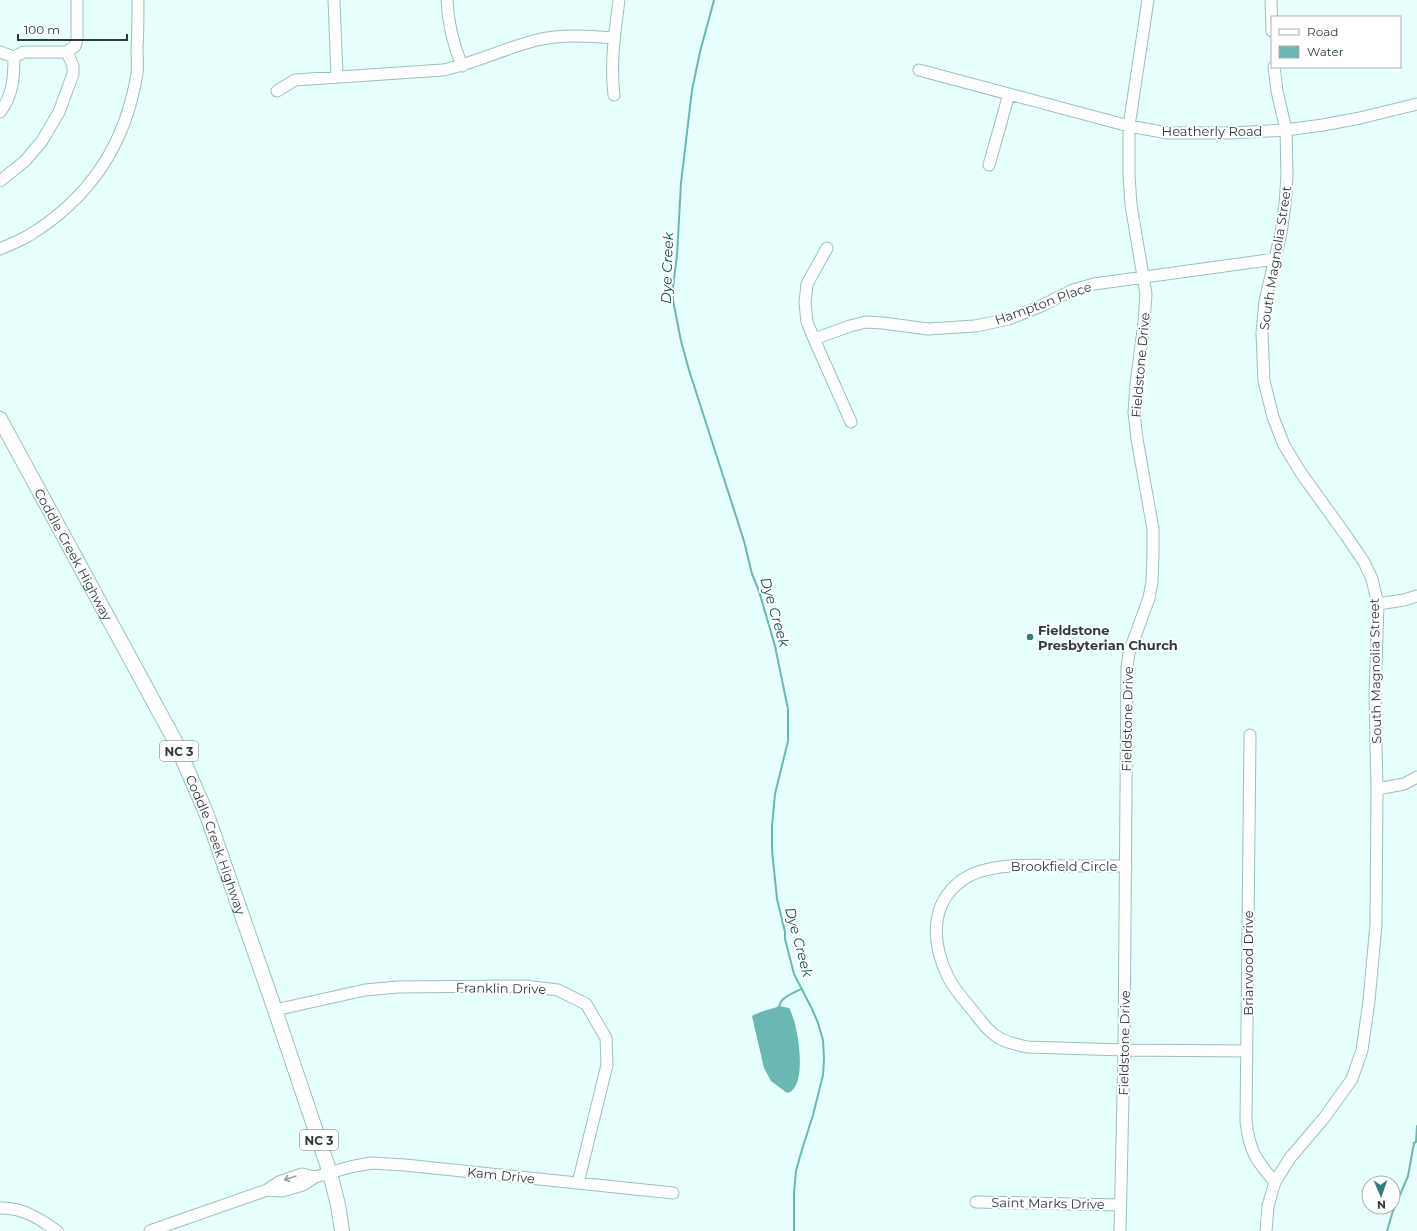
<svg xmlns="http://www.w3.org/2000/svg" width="1417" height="1231" font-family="Montserrat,sans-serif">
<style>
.water{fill:#6ab7b3}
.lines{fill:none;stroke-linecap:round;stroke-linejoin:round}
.stream{stroke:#6ab7b3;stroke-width:2}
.minor-casing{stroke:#9ac0be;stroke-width:13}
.major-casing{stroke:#9ac0be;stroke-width:16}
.minor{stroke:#fff;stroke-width:11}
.major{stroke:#fff;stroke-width:14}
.oneway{stroke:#969e9e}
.poi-dot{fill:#317a78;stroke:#fff;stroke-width:1.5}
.labels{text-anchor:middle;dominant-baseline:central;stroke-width:4;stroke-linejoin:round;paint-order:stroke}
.shield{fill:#fff;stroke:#6c7776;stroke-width:1}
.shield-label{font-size:12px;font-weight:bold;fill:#2d3d3c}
.street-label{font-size:13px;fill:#2d3d3c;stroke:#fff}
.poi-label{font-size:13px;font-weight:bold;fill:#2d3d3c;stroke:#fff;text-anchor:start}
.water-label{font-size:14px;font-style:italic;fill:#0d5250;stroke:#fff}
</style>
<rect width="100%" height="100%" fill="#e7fffd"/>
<path class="water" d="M779,1006L789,1008C798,1022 809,1089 787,1093L771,1081L764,1068L752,1016C760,1011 770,1010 779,1006Z"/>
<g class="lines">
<path class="stream" d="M714,0L700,52L692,90L681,183L677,255L673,287V300L681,341L689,370L744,541L752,574L759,591L775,646L788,709V741L775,794L772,826V850L777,899L785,932V939L794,974L812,1009L818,1023L823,1040L824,1059L823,1075L813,1115L801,1153L796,1171L794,1193V1231
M779,1008C780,997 792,994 801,989
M1387,1231L1393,1211L1408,1176L1414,1143L1416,1142L1417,1126"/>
<defs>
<path id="minor" d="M334,0L337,76
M447,0C448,24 453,44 462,66
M1271,0L1272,31
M0,52L14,57
M919,70L1129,126L1168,133H1231L1286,130L1323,125L1360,118L1417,104
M277,91L295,80L443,70C475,63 505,48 537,40C562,34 589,36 614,38
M614,95C610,63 615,32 619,0
M0,112C13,96 14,77 14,57L24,52H67L75,46L77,39V0
M989,165L1009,94
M0,181L25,161L42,141L59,112L73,74V66L67,52
M827,248L807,284L805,303L807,322L814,339L851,422
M0,249C9,245 19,241 28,236C89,199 126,144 137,73C138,65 137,57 137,49C138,32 138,16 138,0
M814,339L850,326L866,322L883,323L928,329L975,326L1009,319L1041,306L1073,290L1094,284L1275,259
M1378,604L1404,600L1417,596
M1250,735L1246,1121C1249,1150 1256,1161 1275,1182
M1377,789L1404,784L1417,777
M1126,866C1104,866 1083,866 1062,866C1033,865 986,862 961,881C929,905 932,944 948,977C954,989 964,1000 973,1011C981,1021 989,1033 1001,1039C1009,1043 1018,1045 1027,1047L1124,1050L1247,1051
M275,1010L365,990L398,987L524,986L558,990L586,1004L606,1038L607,1065L578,1183
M267,1190L282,1191L303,1185L315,1177L350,1167L371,1163L405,1165L673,1193
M976,1202L1120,1205
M0,1208C22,1207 40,1219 57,1231
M150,1231L267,1190L279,1182L302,1174L315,1177
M1120,1231L1124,1050L1127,666L1129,653L1149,598L1152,582L1153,553V529L1137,439L1134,412L1136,385L1144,322L1146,294L1131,205L1129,175V126L1148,0
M1266,1231L1268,1206L1275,1182L1290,1158L1324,1118L1352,1079L1362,1050L1369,1001L1376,924L1377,789L1375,696L1378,604L1372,579L1364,562L1347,537L1301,473L1284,445L1273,417L1264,381L1262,333L1265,301L1281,233L1285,205L1287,176L1286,130L1277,91L1274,67"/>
<g id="major">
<path id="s1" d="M0,419L174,739L207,815L275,1010L330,1173L338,1205L342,1231"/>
</g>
</defs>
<use href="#minor" class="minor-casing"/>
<use href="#major" class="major-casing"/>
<use href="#minor" class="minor"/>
<use href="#major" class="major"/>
</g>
<defs><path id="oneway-shaft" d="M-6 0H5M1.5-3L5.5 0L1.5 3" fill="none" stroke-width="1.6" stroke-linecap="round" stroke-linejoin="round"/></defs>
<use class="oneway" href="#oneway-shaft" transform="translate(290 1178) rotate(162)"/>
<circle class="poi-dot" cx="1030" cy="637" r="4"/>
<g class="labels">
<g class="shield">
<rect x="160" y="741" width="38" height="20" rx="3"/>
<rect x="300" y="1130" width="38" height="20" rx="3"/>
</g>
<g class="shield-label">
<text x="179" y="751">NC 3</text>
<text x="319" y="1140">NC 3</text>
</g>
<g class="street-label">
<text x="1212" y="131">Heatherly Road</text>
<text transform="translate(1275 258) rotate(-81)">South Magnolia Street</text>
<text transform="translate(1043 303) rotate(-20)">Hampton Place</text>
<text transform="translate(1140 365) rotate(-85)">Fieldstone Drive</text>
<text stroke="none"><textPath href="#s1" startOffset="154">Coddle Creek Highway</textPath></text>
<text transform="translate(1375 671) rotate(-91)">South Magnolia Street</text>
<text transform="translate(1127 719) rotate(-89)">Fieldstone Drive</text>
<text stroke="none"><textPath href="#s1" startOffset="478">Coddle Creek Highway</textPath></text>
<text x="1064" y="866">Brookfield Circle</text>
<text transform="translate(1248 963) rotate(-90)">Briarwood Drive</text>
<text transform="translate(501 988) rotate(1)">Franklin Drive</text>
<text transform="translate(1124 1043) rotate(-89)">Fieldstone Drive</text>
<text transform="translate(501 1175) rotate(6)">Kam Drive</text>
<text transform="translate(1048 1203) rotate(1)">Saint Marks Drive</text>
</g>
<g class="poi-label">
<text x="1038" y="630">Fieldstone<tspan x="1038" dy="15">Presbyterian Church</tspan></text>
</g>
<g class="water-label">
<text transform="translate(667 268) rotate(-88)">Dye Creek</text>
<text transform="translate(775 612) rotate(74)">Dye Creek</text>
<text transform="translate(799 942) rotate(75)">Dye Creek</text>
</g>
</g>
<rect x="1271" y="16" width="130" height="52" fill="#ffffff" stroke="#abb1b1"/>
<rect x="1279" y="29" width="20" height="6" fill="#ffffff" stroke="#abb1b1"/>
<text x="1307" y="36" font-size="12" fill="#2d3d3c">Road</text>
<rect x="1279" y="46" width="20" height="12" fill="#6ab7b3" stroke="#abb1b1"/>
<text x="1307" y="56" font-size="12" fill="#2d3d3c">Water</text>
<g transform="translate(1381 1195) rotate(178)"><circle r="19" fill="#ffffff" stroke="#abb1b1"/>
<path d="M0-3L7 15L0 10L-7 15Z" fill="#317a78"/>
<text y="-6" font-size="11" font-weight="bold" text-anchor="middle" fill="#2d3d3c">N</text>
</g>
<path d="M18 34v6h109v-6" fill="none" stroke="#2d3d3c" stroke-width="2"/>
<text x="24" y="34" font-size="12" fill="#2d3d3c" stroke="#ffffff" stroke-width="3" paint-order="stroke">100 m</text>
</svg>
